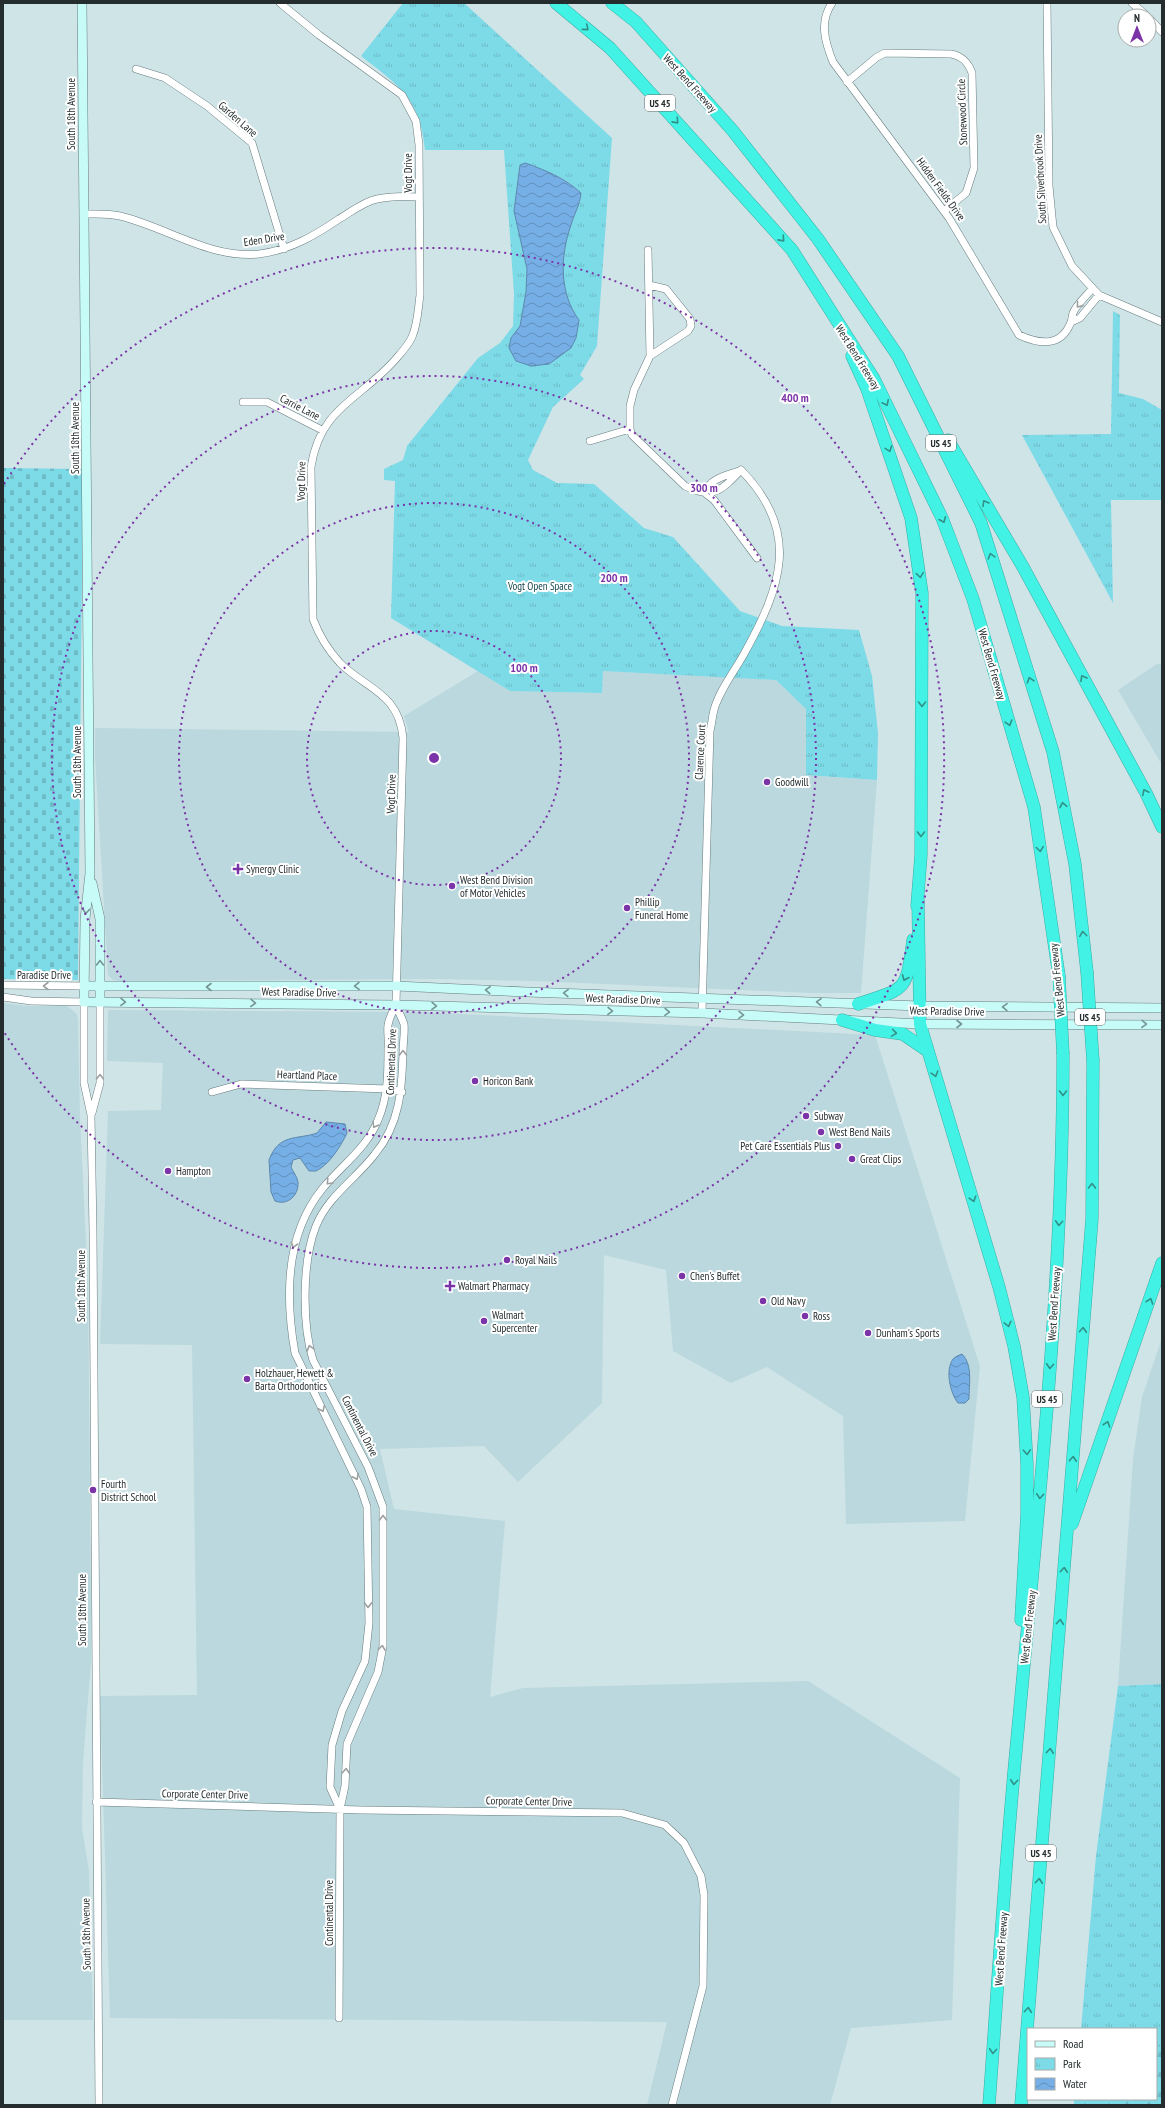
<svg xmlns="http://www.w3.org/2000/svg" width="1165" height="2108" font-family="'PT Sans Narrow',sans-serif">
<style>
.built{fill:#bad8dd}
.forest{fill:url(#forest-firs)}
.cemetery{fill:url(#cemetery-stones)}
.park{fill:url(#park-tufts);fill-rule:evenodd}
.water{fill:url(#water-waves);stroke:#5d88ae}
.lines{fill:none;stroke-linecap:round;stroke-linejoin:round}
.street-casing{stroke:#687c7e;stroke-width:8}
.secondary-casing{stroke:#687c7e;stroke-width:10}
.highway-casing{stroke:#38ada5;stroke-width:13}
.street{stroke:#fff;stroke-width:7}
.secondary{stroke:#c6fbf7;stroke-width:9}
.highway{stroke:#42f3e5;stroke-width:12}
.highway-bridge-casing{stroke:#38ada5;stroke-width:13;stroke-linecap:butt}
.highway-bridge{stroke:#42f3e5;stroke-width:12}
.oneway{stroke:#339089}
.oneway2{stroke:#9ca0a0}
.oneway3{stroke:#759492}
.ring{fill:none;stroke:#7b34a7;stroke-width:2;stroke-dasharray:2 4}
.poi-dot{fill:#7b34a7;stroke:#fff;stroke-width:1.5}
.labels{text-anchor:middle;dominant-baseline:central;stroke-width:4;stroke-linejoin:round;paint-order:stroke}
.shield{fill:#fff;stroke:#666b6c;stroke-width:1}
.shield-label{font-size:10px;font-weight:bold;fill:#242c2d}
.street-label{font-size:11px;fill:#242c2d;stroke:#fff}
.park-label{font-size:11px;fill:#18484f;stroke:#fff}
.poi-label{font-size:11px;fill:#242c2d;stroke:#fff;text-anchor:start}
.centre{fill:#7b34a7;stroke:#fff;stroke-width:2}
.ring-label{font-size:12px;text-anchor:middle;font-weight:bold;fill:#7b34a7;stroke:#fff;stroke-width:4;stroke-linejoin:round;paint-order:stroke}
</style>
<defs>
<pattern id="forest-firs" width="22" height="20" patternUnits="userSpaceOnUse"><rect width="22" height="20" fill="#7ddae7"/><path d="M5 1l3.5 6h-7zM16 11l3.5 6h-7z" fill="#6cbbc6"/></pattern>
<pattern id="cemetery-stones" width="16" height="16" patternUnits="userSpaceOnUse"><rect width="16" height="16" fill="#7ddae7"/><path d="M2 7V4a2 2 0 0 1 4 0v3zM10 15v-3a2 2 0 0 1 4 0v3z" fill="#6cbbc6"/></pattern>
<pattern id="park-tufts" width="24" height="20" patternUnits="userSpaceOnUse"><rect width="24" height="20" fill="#7ddae7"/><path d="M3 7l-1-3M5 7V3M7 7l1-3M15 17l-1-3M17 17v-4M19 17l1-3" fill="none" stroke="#6cbbc6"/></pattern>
<pattern id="water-waves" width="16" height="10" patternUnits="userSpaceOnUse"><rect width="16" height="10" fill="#75afe6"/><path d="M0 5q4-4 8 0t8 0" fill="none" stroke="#608fbb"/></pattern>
</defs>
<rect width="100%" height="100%" fill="#cfe4e7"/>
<path class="built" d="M1157,664H1162V765L1118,690Z
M478,671L510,691L602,693L603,671L776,680L806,709V775L877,780L861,993H811L535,981L439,979L120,981L113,980L108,975L95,757V728L409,732L404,716Z
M3,1003L28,1006H67L77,1014L78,1020L80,1118L88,1284L91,1622V1662L83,1762L82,1828L89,1871L93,2020H3Z
M108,1010L420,1012L875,1035L980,1366L965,1521L846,1524L843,1416L767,1367L731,1383L673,1351L666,1270L604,1255L602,1403L518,1482L484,1446L380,1449L394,1509L505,1521L490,1697L523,1688L808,1681L960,1778L952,2020L851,2028L830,2105H647L667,2022L110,2018L100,1696L197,1695L192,1345L100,1344L108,1111L161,1110L163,1063L107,1061Z
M1162,1338V1684L1118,1686L1133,1459L1142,1397Z"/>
<path class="forest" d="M1156,2048H1162V2105H1124V2099H1156Z"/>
<path class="cemetery" d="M3,468L83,469L78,980L3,979Z"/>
<path class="park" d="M403,3H464L612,138L597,346L580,375L584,379L553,407L528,460L533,470L557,483L594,484L644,528L673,537L740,611L782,626L859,630L872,676L878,733L877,780L806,775V709L776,680L603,671L602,693L510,691L391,618L395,481L384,480V469L403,460L407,446L478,358L500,343L513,326L514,294L504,150H425C420,98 399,86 361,56ZM520,165C543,169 564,176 581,193C580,205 574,214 571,225C560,256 559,293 579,320L511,338L520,326L526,292L527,269L514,211Z
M1113,311L1120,315L1119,393L1143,399L1162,410V500H1111L1113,603L1022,435L1111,434Z
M1162,1684V2048H1156V2029H1081L1096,1856L1118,1686Z
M1074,2099H1124V2105H1074Z"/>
<path class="water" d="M525,163C545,170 565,178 581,193C580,205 574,214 571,225C560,256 559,293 579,320L576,338L571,348L549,364L531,366L516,361L509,348L511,338L520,326L526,292L527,269L514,211L520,165Z
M326,1122L345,1124L347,1133C341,1146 329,1165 316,1171H309L300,1158L293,1160L291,1167C293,1172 297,1176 298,1182C299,1195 288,1206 275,1201L271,1192L269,1160C279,1133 297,1140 317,1133Z
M962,1354C973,1365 969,1384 969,1399L965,1403H958C950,1393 945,1370 953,1359C955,1357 959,1355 962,1354Z"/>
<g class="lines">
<defs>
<path id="street" d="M280,3L319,35L402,95L416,121L419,145L420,295C418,309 418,323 412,337C408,346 400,354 394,361C359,400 320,408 311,467L313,619C319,635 328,650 340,663C366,689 399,693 403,738L396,1005C393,1011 389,1018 388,1025C387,1032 389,1041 388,1049C388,1074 388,1097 378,1120C367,1148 341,1166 323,1188C285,1234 285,1297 295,1353L361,1489L367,1507L369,1623L365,1661L342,1711L332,1745L330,1787L340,1809
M832,3C819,22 825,42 833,62L949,218L1019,335C1039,344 1061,348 1071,322C1072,320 1072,316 1073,313C1076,305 1086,296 1092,289
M1047,3L1049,186L1053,227L1072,266L1099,295L1162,322
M1132,3L1147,16
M1149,18L1162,32
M136,69L165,78L207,106L252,143L284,249
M847,82L877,57L885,53L951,54C962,56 968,62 972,73L974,168L966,193L944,211
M84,214C96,214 108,213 120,216C166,227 210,259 259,254C290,250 314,236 339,219C351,212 363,202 377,199C390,196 405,196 419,197
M648,250L650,356L634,390L630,406V429L632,435L685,486C713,500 722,490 741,470
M649,285L666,289L690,319L691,326L688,331L650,356
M1071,322L1080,318L1099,295
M243,402H267L322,430
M590,441L630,429
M705,492C711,478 725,476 739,471
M705,493L714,500L757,558
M3,985L85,986
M3,997L31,1001L84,1002V1083L91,1115L93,1232L99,2105
M702,1013L710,731C712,724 712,717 714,710C719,691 734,672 744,654C781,587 802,532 741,470
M212,1092L241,1084L388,1089L402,1092
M92,1113L100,1083V1002
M96,1802L361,1810L622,1813L665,1825L684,1843L701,1876L704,1895L703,1986L672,2105
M339,2018L340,1809L345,1786L347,1744L378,1672L383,1646V1507L368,1467L313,1360C302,1325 302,1261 316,1226C328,1196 356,1179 375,1154C400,1124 402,1089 403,1052C403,1043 405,1032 404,1024C402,1018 398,1011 396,1005"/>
<path id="secondary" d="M82,3L90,873L85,919L84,1002L396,1005L702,1013L920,1024L1162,1025
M92,883L100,919V1002
M85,986H396L527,992L920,1006L1162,1008"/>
<path id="highway" d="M556,3L610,48L792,250L874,379L942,518L973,599L1034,807L1059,976
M612,3L636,22L733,131L818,239L898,356L981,523L1053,752L1075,864L1087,972
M852,356L867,389L911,518L922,593L921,855L917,906
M948,440L1023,567L1146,793L1162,827
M918,899L920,1024L999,1287L1014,1346L1023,1397L1027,1464V1514L1021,1620
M858,1004C907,988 906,992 913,940
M842,1020L875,1030L903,1034L928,1051
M1072,1524L1162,1263
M989,2105C998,1984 1005,1862 1017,1740C1038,1512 1063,1283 1063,1054
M1021,2105L1092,1219L1093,1061"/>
</defs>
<use href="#street" class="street-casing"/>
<use href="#secondary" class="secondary-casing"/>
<use href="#highway" class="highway-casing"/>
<use href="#street" class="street"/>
<use href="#secondary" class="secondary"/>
<use href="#highway" class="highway"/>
<defs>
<path id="highway-bridge" d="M1087,972L1093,1061
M1059,976L1063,1054"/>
</defs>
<use href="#highway-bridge" class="highway-bridge-casing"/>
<use href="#highway-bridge" class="highway-bridge"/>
</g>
<defs><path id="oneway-chevron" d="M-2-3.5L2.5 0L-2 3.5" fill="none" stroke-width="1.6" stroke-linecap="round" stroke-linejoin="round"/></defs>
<g class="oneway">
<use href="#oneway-chevron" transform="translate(586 28) rotate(40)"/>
<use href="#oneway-chevron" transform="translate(676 121) rotate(48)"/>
<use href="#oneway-chevron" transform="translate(782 239) rotate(48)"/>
<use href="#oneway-chevron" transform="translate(886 403) rotate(64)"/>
<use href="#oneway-chevron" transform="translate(889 449) rotate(70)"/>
<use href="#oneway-chevron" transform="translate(985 503) rotate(-121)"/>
<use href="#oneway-chevron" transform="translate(943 520) rotate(67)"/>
<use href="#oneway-chevron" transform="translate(991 556) rotate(-107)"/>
<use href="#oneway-chevron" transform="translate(920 575) rotate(82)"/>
<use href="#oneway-chevron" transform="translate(1083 678) rotate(-119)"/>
<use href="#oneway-chevron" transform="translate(1030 680) rotate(-107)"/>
<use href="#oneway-chevron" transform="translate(922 704) rotate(90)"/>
<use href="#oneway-chevron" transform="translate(1009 723) rotate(74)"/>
<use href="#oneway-chevron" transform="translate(1145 792) rotate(-117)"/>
<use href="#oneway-chevron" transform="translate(1063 805) rotate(-101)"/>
<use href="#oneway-chevron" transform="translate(921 834) rotate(90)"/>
<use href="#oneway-chevron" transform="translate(1040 849) rotate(82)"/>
<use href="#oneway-chevron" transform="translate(1083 934) rotate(-97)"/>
<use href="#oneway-chevron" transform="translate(905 978) rotate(113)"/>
<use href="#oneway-chevron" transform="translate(894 1033) rotate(9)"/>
<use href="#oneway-chevron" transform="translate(935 1074) rotate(73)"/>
<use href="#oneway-chevron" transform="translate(1063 1093) rotate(90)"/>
<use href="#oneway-chevron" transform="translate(1092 1186) rotate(-89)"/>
<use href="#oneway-chevron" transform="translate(973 1199) rotate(73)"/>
<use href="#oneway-chevron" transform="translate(1059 1223) rotate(94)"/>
<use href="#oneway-chevron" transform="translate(1150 1301) rotate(-71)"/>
<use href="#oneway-chevron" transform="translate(1008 1324) rotate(76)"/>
<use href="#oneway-chevron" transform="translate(1083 1330) rotate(-86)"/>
<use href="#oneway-chevron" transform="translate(1050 1366) rotate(94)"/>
<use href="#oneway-chevron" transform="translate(1107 1424) rotate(-71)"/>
<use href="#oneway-chevron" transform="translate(1027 1452) rotate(87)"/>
<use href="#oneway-chevron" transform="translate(1073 1459) rotate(-86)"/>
<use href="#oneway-chevron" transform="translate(1040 1496) rotate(95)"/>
<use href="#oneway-chevron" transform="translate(1064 1570) rotate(-85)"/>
<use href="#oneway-chevron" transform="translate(1060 1622) rotate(-85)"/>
<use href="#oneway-chevron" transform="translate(1050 1751) rotate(-85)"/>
<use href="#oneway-chevron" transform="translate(1014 1782) rotate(94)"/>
<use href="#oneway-chevron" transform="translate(1039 1881) rotate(-85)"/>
<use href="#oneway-chevron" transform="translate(1028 2010) rotate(-85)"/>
<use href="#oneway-chevron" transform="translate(993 2051) rotate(94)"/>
</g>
<g class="oneway2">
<use href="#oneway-chevron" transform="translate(1079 305) rotate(129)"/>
<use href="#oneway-chevron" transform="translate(46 986) rotate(-180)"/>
<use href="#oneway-chevron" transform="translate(403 1053) rotate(-89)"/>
<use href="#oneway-chevron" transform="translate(100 1077) rotate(-88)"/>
<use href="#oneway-chevron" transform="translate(375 1125) rotate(120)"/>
<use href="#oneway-chevron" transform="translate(329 1182) rotate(133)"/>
<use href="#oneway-chevron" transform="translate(294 1245) rotate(105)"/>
<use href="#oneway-chevron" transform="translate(310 1348) rotate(-106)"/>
<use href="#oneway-chevron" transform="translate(322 1409) rotate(64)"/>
<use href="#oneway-chevron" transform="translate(356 1477) rotate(64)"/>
<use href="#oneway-chevron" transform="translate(383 1518) rotate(-90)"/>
<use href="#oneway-chevron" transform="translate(368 1605) rotate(89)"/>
<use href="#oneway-chevron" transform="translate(382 1648) rotate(-83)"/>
<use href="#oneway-chevron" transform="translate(346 1771) rotate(-87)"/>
</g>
<g class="oneway3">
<use href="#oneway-chevron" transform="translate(86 911) rotate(95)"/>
<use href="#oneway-chevron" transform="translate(100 963) rotate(-90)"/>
<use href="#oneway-chevron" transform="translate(357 986) rotate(179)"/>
<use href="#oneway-chevron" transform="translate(209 987) rotate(-180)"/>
<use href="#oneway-chevron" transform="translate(488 990) rotate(-177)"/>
<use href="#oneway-chevron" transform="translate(566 993) rotate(-178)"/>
<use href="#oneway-chevron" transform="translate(123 1002) rotate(1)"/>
<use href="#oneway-chevron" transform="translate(819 1002) rotate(-178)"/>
<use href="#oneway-chevron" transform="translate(253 1003) rotate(1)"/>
<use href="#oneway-chevron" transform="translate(434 1006) rotate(2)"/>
<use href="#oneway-chevron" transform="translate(1005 1007) rotate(-179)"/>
<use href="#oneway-chevron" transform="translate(610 1011) rotate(2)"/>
<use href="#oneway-chevron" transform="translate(667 1012) rotate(2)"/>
<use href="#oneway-chevron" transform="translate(741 1015) rotate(3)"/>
<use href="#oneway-chevron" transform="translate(959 1024)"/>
<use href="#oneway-chevron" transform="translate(1144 1024) rotate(2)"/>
</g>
<g class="ring">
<circle cx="434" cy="758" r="127"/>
<circle cx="434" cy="758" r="255"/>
<circle cx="434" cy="758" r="382"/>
<path d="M4 484A510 510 0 1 1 4 1032"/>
</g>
<g class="poi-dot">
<circle cx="767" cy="782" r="4"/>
<path d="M236 863h4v4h4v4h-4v4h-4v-4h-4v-4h4z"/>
<circle cx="452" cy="886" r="4"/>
<circle cx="627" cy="908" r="4"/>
<circle cx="475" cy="1081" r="4"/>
<circle cx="806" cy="1116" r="4"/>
<circle cx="821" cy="1132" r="4"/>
<circle cx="838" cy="1146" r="4"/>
<circle cx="852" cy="1159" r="4"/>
<circle cx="168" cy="1171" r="4"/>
<circle cx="507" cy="1260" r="4"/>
<circle cx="682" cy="1276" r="4"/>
<path d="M448 1280h4v4h4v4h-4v4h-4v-4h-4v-4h4z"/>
<circle cx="763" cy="1301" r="4"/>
<circle cx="805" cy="1316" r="4"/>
<circle cx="484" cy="1321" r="4"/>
<circle cx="868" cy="1333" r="4"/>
<circle cx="247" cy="1379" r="4"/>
<circle cx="93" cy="1490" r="4"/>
</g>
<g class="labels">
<g class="shield">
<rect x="645" y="95" width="30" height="16" rx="3"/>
<rect x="926" y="435" width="30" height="16" rx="3"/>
<rect x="1075" y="1009" width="30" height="16" rx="3"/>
<rect x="1032" y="1391" width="30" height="16" rx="3"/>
<rect x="1026" y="1845" width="30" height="16" rx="3"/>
</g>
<g class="shield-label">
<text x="660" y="103">US 45</text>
<text x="941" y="443">US 45</text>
<text x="1090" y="1017">US 45</text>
<text x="1047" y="1399">US 45</text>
<text x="1041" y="1853">US 45</text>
</g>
<g class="street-label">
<text transform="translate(690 83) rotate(48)">West Bend Freeway</text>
<text transform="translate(962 112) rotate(-92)">Stonewood Circle</text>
<text transform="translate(71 114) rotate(-90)">South 18th Avenue</text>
<text transform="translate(238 119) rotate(41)">Garden Lane</text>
<text transform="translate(408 173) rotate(-90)">Vogt Drive</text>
<text transform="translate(1040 179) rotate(-93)">South Silverbrook Drive</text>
<text transform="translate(941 189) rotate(54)">Hidden Fields Drive</text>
<text transform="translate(264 239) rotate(-9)">Eden Drive</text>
<text transform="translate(858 357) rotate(58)">West Bend Freeway</text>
<text transform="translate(300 407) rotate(27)">Carrie Lane</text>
<text transform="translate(75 438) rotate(-90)">South 18th Avenue</text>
<text transform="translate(301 481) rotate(-89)">Vogt Drive</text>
<text transform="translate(992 664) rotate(74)">West Bend Freeway</text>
<text transform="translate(700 752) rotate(-87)">Clarence Court</text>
<text transform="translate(77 762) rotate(-90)">South 18th Avenue</text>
<text transform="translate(391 794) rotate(-88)">Vogt Drive</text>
<text x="44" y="975">Paradise Drive</text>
<text transform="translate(1057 980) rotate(-96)">West Bend Freeway</text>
<text transform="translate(299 992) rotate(1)">West Paradise Drive</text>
<text transform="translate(623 999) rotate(2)">West Paradise Drive</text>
<text transform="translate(947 1011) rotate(1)">West Paradise Drive</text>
<text transform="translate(391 1062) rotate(-88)">Continental Drive</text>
<text transform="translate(307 1075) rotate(2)">Heartland Place</text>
<text transform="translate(81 1286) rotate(-90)">South 18th Avenue</text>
<text transform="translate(1054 1304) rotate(-86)">West Bend Freeway</text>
<text transform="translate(360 1426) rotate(63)">Continental Drive</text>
<text transform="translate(82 1610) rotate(-90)">South 18th Avenue</text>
<text transform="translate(1028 1627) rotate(-84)">West Bend Freeway</text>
<text transform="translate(205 1794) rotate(1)">Corporate Center Drive</text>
<text transform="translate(529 1801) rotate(1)">Corporate Center Drive</text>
<text transform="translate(329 1913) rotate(-90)">Continental Drive</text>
<text transform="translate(86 1934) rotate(-91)">South 18th Avenue</text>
<text transform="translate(1001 1949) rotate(-86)">West Bend Freeway</text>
</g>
<g class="park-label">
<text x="540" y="586">Vogt Open Space</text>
</g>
<g class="poi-label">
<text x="775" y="782">Goodwill</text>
<text x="246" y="869">Synergy Clinic</text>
<text x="460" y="880">West Bend Division<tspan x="460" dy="13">of Motor Vehicles</tspan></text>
<text x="635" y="902">Phillip<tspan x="635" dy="13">Funeral Home</tspan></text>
<text x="483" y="1081">Horicon Bank</text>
<text x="814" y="1116">Subway</text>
<text x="829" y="1132">West Bend Nails</text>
<text x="830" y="1146" text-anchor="end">Pet Care Essentials Plus</text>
<text x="860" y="1159">Great Clips</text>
<text x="176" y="1171">Hampton</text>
<text x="515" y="1260">Royal Nails</text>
<text x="690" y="1276">Chen's Buffet</text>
<text x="458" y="1286">Walmart Pharmacy</text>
<text x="771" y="1301">Old Navy</text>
<text x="492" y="1315">Walmart<tspan x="492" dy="13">Supercenter</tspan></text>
<text x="813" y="1316">Ross</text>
<text x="876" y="1333">Dunham's Sports</text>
<text x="255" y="1373">Holzhauer, Hewett &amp;<tspan x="255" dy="13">Barta Orthodontics</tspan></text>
<text x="101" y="1484">Fourth<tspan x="101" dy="13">District School</tspan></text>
</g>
</g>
<circle cx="434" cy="758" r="6" class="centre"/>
<g class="ring-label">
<text x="795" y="402">400 m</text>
<text x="704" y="492">300 m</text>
<text x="614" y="582">200 m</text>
<text x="524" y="672">100 m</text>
</g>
<rect width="1165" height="2108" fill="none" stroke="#242c2d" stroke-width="8"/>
<rect x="1027" y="2028" width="130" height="72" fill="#ffffff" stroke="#a7abab"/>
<rect x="1035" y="2041" width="20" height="6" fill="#c6fbf7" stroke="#a7abab"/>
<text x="1063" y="2048" font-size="12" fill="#242c2d">Road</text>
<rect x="1035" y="2058" width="20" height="12" fill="url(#park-tufts)" stroke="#a7abab"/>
<text x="1063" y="2068" font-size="12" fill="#242c2d">Park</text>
<rect x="1035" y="2078" width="20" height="12" fill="url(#water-waves)" stroke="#a7abab"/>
<text x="1063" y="2088" font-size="12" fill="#242c2d">Water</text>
<g transform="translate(1137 28)"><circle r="19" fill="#ffffff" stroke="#a7abab"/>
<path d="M0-3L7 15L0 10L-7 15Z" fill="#7b34a7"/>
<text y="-6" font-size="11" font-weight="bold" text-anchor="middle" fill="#242c2d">N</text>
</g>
</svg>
